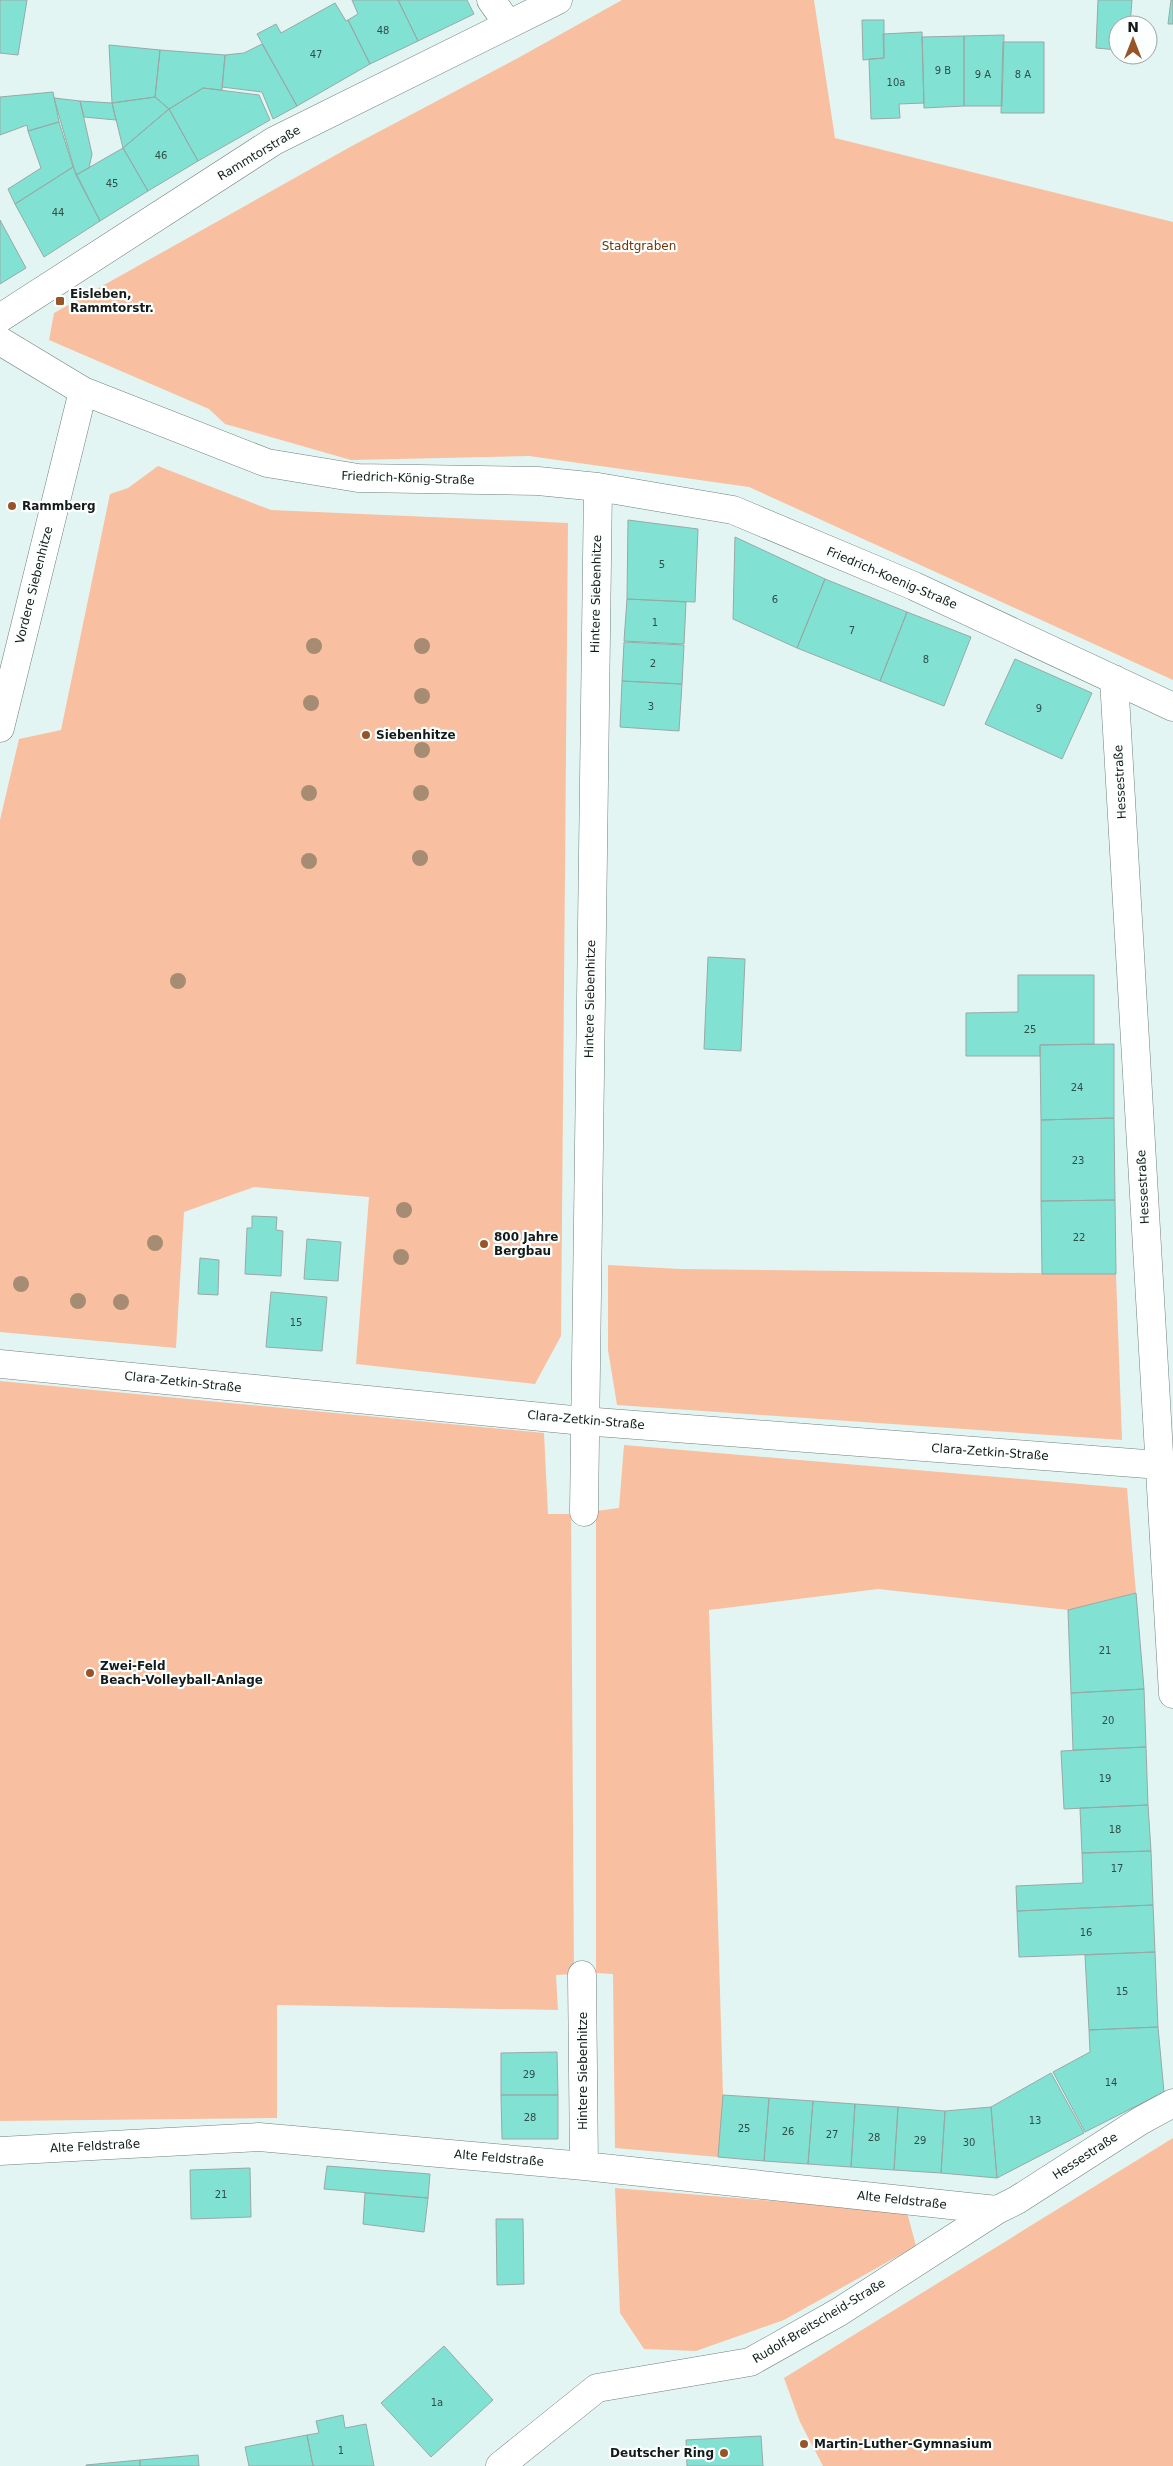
<svg xmlns="http://www.w3.org/2000/svg" width="1173" height="2466" font-family="'DejaVu Sans',sans-serif">
<style>
.green{fill:#f8c0a0}
.building{fill:#81e2d4;stroke:#98a9a5}
.lines{fill:none;stroke-linecap:round;stroke-linejoin:round}
.minor-casing{stroke:#70807d;stroke-width:29}
.minor{stroke:#fff;stroke-width:28}
.tree{fill:#a58c72}
.poi-dot{fill:#985327;stroke:#fbfffe;stroke-width:2}
.labels{text-anchor:middle;dominant-baseline:central;stroke-width:4.5;stroke-linejoin:round;paint-order:stroke}
.number-label{font-size:10px;fill:#304d48}
.street-label{font-size:12px;fill:#151b1a;stroke:#fbfffe}
.park-label{font-size:12px;fill:#723609;stroke:#fbfffe}
.poi-label{font-size:12px;font-weight:bold;fill:#151b1a;stroke:#fbfffe;text-anchor:start}
</style>
<rect width="100%" height="100%" fill="#e3f5f2"/>
<path class="green" d="M622,0H814L835,138L1173,222V680L749,487L529,456L351,460L225,424L209,409L49,340L54,313L350,147L518,58Z
M158,466L271,510L568,523L561,1336L535,1384L356,1364L369,1197L254,1187L184,1212L176,1348L0,1332V820L19,739L61,730L110,494L128,488Z
M608,1265L680,1269L1116,1274L1122,1440L617,1405L608,1350Z
M0,1381L544,1433L548,1514H571L574,1974L556,1975L558,2010L277,2005V2118L0,2121Z
M624,1445L1127,1488L1136,1593L1068,1610L878,1589L709,1610L723,2095L718,2157L615,2148L613,1974L596,1973V1511L619,1508Z
M1173,2138V2466H823L800,2422L784,2378Z
M615,2188L907,2212L916,2246L784,2320L696,2351L644,2349L620,2313Z"/>
<path class="building" d="M0,0H27L18,55L0,53Z
M352,0H398L418,41L370,64L348,20L358,14Z
M398,0H467L474,14L418,41Z
M1098,0H1132L1130,25H1118V50L1096,48Z
M1171,0H1173V24H1168Z
M335,3L346,21L348,20L370,64L297,106L257,34L276,24L281,33Z
M862,20H884V58L863,60Z
M922,32L924,103L899,104L900,118L871,119L869,59L884,58L883,34Z
M1004,35L1002,106H964V36Z
M964,36V106L924,108L922,37Z
M1003,42H1044V113H1001Z
M262,44L297,106L273,119L262,92L222,87L225,55L244,53Z
M109,45L160,50L155,97L112,103Z
M160,50L225,55L222,90L203,88L169,109L155,97Z
M203,88L259,95L270,120L198,161L169,109Z
M53,92L59,122L28,131L27,125L0,135V97Z
M155,97L169,109L123,148L112,103Z
M54,98L80,101L92,154L89,168L76,175Z
M80,101L112,103L116,120L84,117Z
M169,109L198,161L148,191L123,148Z
M59,122L73,167L15,204L8,189L41,168L28,131Z
M123,148L148,191L100,221L76,175Z
M73,167L100,221L44,257L15,204Z
M0,220L26,268L0,284Z
M628,520L698,529L695,602L627,599Z
M735,537L825,579L797,648L733,619Z
M825,579L907,612L880,681L797,648Z
M627,599L686,602L684,644L624,641Z
M907,612L971,637L944,706L880,681Z
M624,642L684,645L682,684L622,681Z
M1015,659L1092,693L1062,759L985,724Z
M622,681L682,684L679,731L620,727Z
M708,957L745,959L741,1051L704,1049Z
M1018,975H1094V1044L1040,1045V1056H966V1013L1018,1012Z
M1114,1044V1118L1041,1120L1040,1045Z
M1114,1118L1115,1200L1041,1201V1120Z
M1115,1200L1116,1274H1042L1041,1201Z
M252,1216L277,1217L276,1230L283,1231L281,1276L245,1274L247,1228H252Z
M307,1239L341,1242L338,1281L304,1279Z
M200,1258L219,1260L218,1295L198,1294Z
M271,1292L327,1297L322,1351L266,1347Z
M1136,1593L1144,1689L1071,1693L1068,1610Z
M1144,1689L1146,1747L1073,1750L1071,1693Z
M1146,1747L1148,1805L1064,1809L1061,1751Z
M1148,1805L1151,1851L1082,1853L1080,1808Z
M1151,1851L1153,1905L1017,1911L1016,1886L1083,1883L1082,1853Z
M1153,1905L1155,1952L1019,1957L1017,1911Z
M1155,1952L1158,2027L1089,2030L1085,1955Z
M1158,2027L1164,2092L1085,2132L1053,2072L1090,2052L1089,2030Z
M557,2052L558,2095H501V2053Z
M1051,2073L1084,2133L997,2178L991,2107Z
M501,2095H558V2139H502Z
M723,2095L769,2098L764,2161L718,2157Z
M769,2098L813,2101L808,2164L764,2161Z
M813,2101L855,2104L851,2167L808,2164Z
M855,2104L898,2107L894,2170L851,2167Z
M898,2107L945,2111L941,2173L894,2170Z
M991,2107L997,2178L941,2173L945,2111Z
M327,2166L430,2174L428,2198L324,2189Z
M250,2168L251,2217L191,2219L190,2170Z
M365,2193L428,2198L424,2232L363,2224Z
M496,2219H523L524,2284L497,2285Z
M444,2346L493,2400L431,2457L381,2403Z
M343,2415L345,2428L366,2424L374,2466H313L307,2435L319,2433L316,2421Z
M307,2435L313,2466H249L245,2447Z
M761,2436L763,2466H687L686,2440Z
M198,2455L199,2466H140V2460Z
M140,2460V2466H86V2465Z"/>
<g class="lines">
<defs>
<path id="minor" d="M491,0L508,24
M0,318L274,141L558,0
M0,341L83,391L267,463L358,478L538,481L598,487L733,510L914,586L1173,707
M1114,679L1173,1694
M0,728L83,391
M0,1364L583,1421L1173,1466
M584,1512L598,487
M582,1975L584,2166
M0,2151L259,2137L584,2166L997,2210
M500,2466L597,2388L750,2362L839,2312L997,2210L1017,2200L1140,2121L1173,2103"/>
</defs>
<use href="#minor" class="minor-casing"/>
<use href="#minor" class="minor"/>
</g>
<g class="tree">
<circle cx="314" cy="646" r="8"/>
<circle cx="422" cy="646" r="8"/>
<circle cx="422" cy="696" r="8"/>
<circle cx="311" cy="703" r="8"/>
<circle cx="422" cy="750" r="8"/>
<circle cx="309" cy="793" r="8"/>
<circle cx="421" cy="793" r="8"/>
<circle cx="420" cy="858" r="8"/>
<circle cx="309" cy="861" r="8"/>
<circle cx="178" cy="981" r="8"/>
<circle cx="404" cy="1210" r="8"/>
<circle cx="155" cy="1243" r="8"/>
<circle cx="401" cy="1257" r="8"/>
<circle cx="21" cy="1284" r="8"/>
<circle cx="78" cy="1301" r="8"/>
<circle cx="121" cy="1302" r="8"/>
</g>
<g class="poi-dot">
<rect x="55" y="296" width="10" height="10" rx="2.5"/>
<circle cx="12" cy="506" r="5"/>
<circle cx="366" cy="735" r="5"/>
<circle cx="484" cy="1244" r="5"/>
<circle cx="90" cy="1673" r="5"/>
<circle cx="804" cy="2444" r="5"/>
<circle cx="724" cy="2453" r="5"/>
</g>
<g class="labels">
<g class="number-label">
<text x="383" y="30">48</text>
<text x="316" y="54">47</text>
<text x="943" y="70">9 B</text>
<text x="983" y="74">9 A</text>
<text x="1023" y="74">8 A</text>
<text x="896" y="82">10a</text>
<text x="161" y="155">46</text>
<text x="112" y="183">45</text>
<text x="58" y="212">44</text>
<text x="662" y="564">5</text>
<text x="775" y="599">6</text>
<text x="655" y="622">1</text>
<text x="852" y="630">7</text>
<text x="926" y="659">8</text>
<text x="653" y="663">2</text>
<text x="651" y="706">3</text>
<text x="1039" y="708">9</text>
<text x="1030" y="1029">25</text>
<text x="1077" y="1087">24</text>
<text x="1078" y="1160">23</text>
<text x="1079" y="1237">22</text>
<text x="296" y="1322">15</text>
<text x="1105" y="1650">21</text>
<text x="1108" y="1720">20</text>
<text x="1105" y="1778">19</text>
<text x="1115" y="1829">18</text>
<text x="1117" y="1868">17</text>
<text x="1086" y="1932">16</text>
<text x="1122" y="1991">15</text>
<text x="529" y="2074">29</text>
<text x="1111" y="2082">14</text>
<text x="530" y="2117">28</text>
<text x="1035" y="2120">13</text>
<text x="744" y="2128">25</text>
<text x="788" y="2131">26</text>
<text x="832" y="2134">27</text>
<text x="874" y="2137">28</text>
<text x="920" y="2140">29</text>
<text x="969" y="2142">30</text>
<text x="221" y="2194">21</text>
<text x="437" y="2402">1a</text>
<text x="341" y="2450">1</text>
</g>
<g class="street-label">
<text transform="translate(259 153) rotate(-31)">Rammtorstraße</text>
<text transform="translate(408 478) rotate(2)">Friedrich-König-Straße</text>
<text transform="translate(892 578) rotate(23)">Friedrich-Koenig-Straße</text>
<text transform="translate(34 585) rotate(-76)">Vordere Siebenhitze</text>
<text transform="translate(596 594) rotate(-89)">Hintere Siebenhitze</text>
<text transform="translate(1120 782) rotate(-93)">Hessestraße</text>
<text transform="translate(590 999) rotate(-89)">Hintere Siebenhitze</text>
<text transform="translate(1143 1187) rotate(-93)">Hessestraße</text>
<text transform="translate(183 1382) rotate(6)">Clara-Zetkin-Straße</text>
<text transform="translate(586 1420) rotate(5)">Clara-Zetkin-Straße</text>
<text transform="translate(990 1452) rotate(4)">Clara-Zetkin-Straße</text>
<text transform="translate(583 2071) rotate(-90)">Hintere Siebenhitze</text>
<text transform="translate(95 2146) rotate(-3)">Alte Feldstraße</text>
<text transform="translate(1085 2156) rotate(-33)">Hessestraße</text>
<text transform="translate(499 2158) rotate(5)">Alte Feldstraße</text>
<text transform="translate(902 2200) rotate(6)">Alte Feldstraße</text>
<text transform="translate(819 2321) rotate(-31)">Rudolf-Breitscheid-Straße</text>
</g>
<g class="park-label">
<text x="639" y="246">Stadtgraben</text>
</g>
<g class="poi-label">
<text x="70" y="294">Eisleben,<tspan x="70" dy="14">Rammtorstr.</tspan></text>
<text x="22" y="506">Rammberg</text>
<text x="376" y="735">Siebenhitze</text>
<text x="494" y="1237">800 Jahre<tspan x="494" dy="14">Bergbau</tspan></text>
<text x="100" y="1666">Zwei-Feld<tspan x="100" dy="14">Beach-Volleyball-Anlage</tspan></text>
<text x="814" y="2444">Martin-Luther-Gymnasium</text>
<text x="714" y="2453" text-anchor="end">Deutscher Ring</text>
</g>
</g>
<g transform="translate(1133 40)"><circle r="24" fill="#fbfffe" stroke="#9fa4a3"/>
<path d="M0-4L9 19L0 12L-9 19Z" fill="#985327"/>
<text y="-8" font-size="14" font-weight="bold" text-anchor="middle" fill="#151b1a">N</text>
</g>
</svg>
